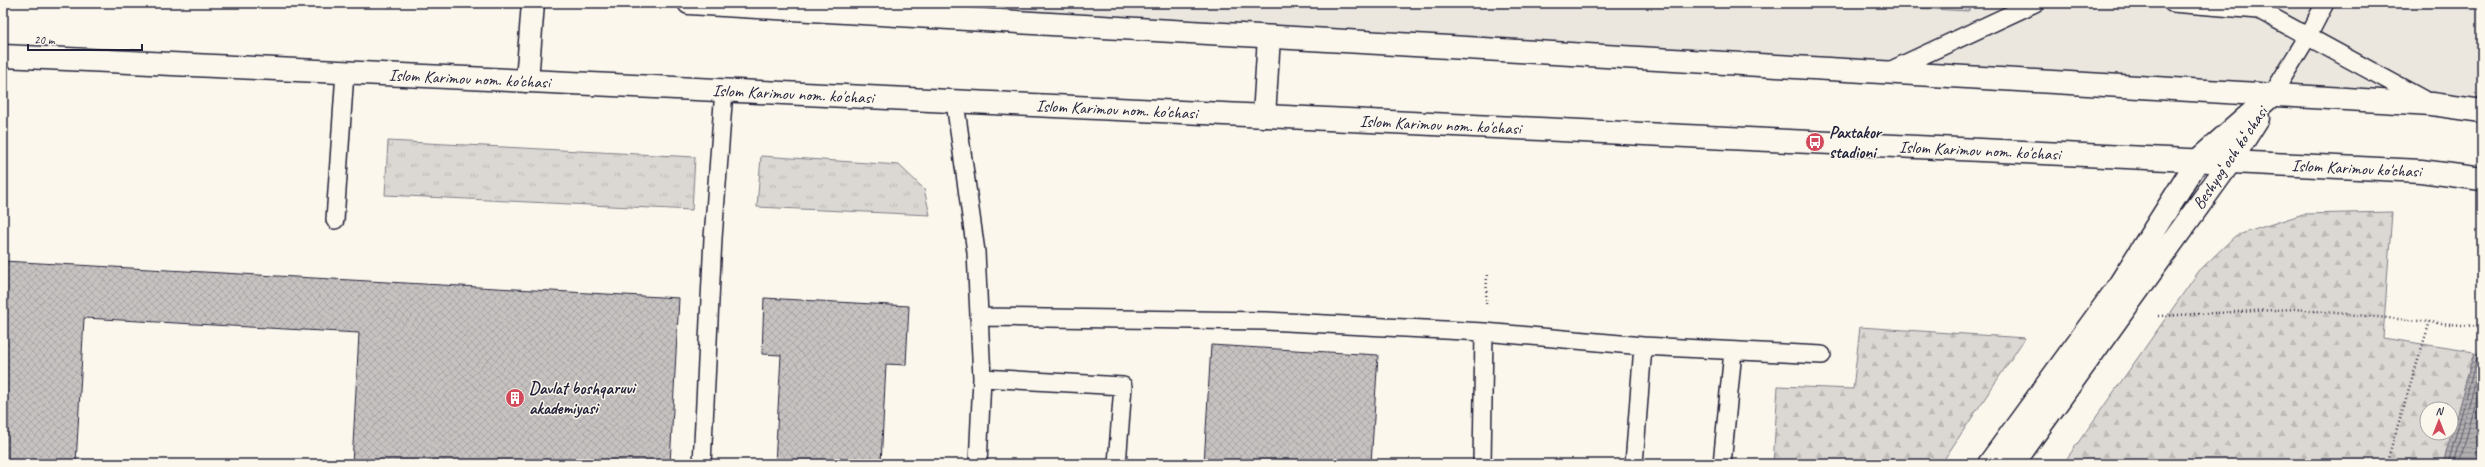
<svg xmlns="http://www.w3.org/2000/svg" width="2485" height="467" font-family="Caveat,sans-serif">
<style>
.built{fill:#ebe7df}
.grass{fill:url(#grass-tufts);stroke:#7e7d87}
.forest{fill:url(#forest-firs);stroke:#7e7d87;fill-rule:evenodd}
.water{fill:url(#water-rules);stroke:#787681}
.pier{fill:#fbf7ec}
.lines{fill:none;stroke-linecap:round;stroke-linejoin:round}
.shore{stroke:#5b5a6a;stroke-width:1}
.building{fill:url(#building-cross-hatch);stroke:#22223b}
.lane-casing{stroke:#22223b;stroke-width:20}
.secondary-casing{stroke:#22223b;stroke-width:25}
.primary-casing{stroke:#22223b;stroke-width:25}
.path{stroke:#22223b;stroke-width:2.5;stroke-dasharray:1 3;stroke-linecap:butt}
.lane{stroke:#fbf7ec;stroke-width:17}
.secondary{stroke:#fbf7ec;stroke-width:22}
.primary{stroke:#fbf7ec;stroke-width:22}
.labels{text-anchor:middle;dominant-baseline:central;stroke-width:3;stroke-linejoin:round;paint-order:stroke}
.street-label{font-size:17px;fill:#22223b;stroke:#fbf7ec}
.poi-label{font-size:17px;font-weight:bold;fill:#22223b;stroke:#fbf7ec;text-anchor:start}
</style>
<defs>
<pattern id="grass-tufts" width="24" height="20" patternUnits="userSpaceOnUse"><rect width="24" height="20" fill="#dbd8d3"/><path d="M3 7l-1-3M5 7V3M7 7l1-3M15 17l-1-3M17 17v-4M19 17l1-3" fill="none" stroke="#bcb9b6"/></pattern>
<pattern id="forest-firs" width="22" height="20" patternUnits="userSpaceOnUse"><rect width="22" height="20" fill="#dbd8d3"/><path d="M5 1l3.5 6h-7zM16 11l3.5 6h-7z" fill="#bcb9b6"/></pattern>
<pattern id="water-rules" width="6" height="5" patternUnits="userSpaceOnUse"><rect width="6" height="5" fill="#b1aeb0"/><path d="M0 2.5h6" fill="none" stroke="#908d90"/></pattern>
<pattern id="building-cross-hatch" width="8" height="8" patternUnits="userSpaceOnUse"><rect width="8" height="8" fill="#c6c2c0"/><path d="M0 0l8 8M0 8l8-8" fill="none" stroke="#aaa6a6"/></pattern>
</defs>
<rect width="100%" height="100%" fill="#fbf7ec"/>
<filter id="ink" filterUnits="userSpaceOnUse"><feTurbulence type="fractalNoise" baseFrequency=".025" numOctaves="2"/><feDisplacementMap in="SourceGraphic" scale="8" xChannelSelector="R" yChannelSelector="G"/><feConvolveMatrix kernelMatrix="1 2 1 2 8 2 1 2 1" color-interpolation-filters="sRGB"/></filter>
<g filter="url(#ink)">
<path class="built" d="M689,3H2482V120L2432,104Z"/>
<path class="grass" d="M1822,3H1978L1968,11Z
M388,141L695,157L692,210L385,195Z
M761,156L899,165L924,189L930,215L757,207Z"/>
<path class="forest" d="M2392,212L2383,338L2474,352L2443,464H2063L2199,271L2235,236L2303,214ZM2427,409H2451V433H2427Z
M1860,327L2025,338L1941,464H1773L1778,386L1853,389Z"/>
<path class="water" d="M2482,324V464H2443Z"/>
<path class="pier" d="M2482,322V354L2472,352Z"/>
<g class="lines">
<path class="shore" d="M2448,464L2482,339
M2453,464L2482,358
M2459,464L2482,381"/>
</g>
<path class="building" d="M3,261L679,298L670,464H352L359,333L84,318L76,464H3Z
M764,298L909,306L906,365L886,364L881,464H775L781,355L762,354Z
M1211,345L1378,355L1371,464H1204Z"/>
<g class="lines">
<defs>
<path id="lane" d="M2172,3L2259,10L2428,102
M1887,72L2035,3
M2272,95L2308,36L2325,3
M955,102L976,252L982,378L978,464
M335,220L345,72
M979,317L1266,321L1484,332L1482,464
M1484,332L1643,346
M982,378L1123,386L1117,464
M702,464L713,238L724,90
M1634,464L1643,346L1822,355
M1722,464L1733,351"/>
<path id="secondary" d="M1989,464L2116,290L2198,160L2272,95
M2013,464L2230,162L2258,118"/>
<g id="primary">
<path d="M689,3L2432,104L2482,111"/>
<path id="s1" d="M3,56L2421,171L2482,179"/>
<path d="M527,81L533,3"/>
<path d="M1264,116L1269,37"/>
</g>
</defs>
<use href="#lane" class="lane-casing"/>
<use href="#secondary" class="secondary-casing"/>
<use href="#primary" class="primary-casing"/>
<path class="path" d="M2468,3L2482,7
M1486,304L1487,274
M2158,316L2294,309L2482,327
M2386,464L2430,321"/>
<use href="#lane" class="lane"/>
<use href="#secondary" class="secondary"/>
<use href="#primary" class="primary"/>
</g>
</g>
<defs>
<symbol id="bus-disc" viewBox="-11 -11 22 22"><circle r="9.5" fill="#d1495b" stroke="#fbf7ec"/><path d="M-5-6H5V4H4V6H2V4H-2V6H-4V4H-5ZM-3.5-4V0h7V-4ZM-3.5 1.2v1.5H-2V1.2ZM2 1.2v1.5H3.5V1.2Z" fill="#fff"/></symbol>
<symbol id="building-disc" viewBox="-11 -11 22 22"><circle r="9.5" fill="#d1495b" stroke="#fbf7ec"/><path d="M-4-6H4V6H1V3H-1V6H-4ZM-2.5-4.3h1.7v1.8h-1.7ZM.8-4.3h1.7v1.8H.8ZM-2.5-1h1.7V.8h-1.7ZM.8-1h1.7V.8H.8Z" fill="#fff"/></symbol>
</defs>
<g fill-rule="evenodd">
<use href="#bus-disc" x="1804" y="131" width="22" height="22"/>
<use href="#building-disc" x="504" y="387" width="22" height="22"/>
</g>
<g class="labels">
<g class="street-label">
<text stroke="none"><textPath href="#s1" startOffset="467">Islom Karimov nom. ko'chasi</textPath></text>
<text stroke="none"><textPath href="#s1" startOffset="791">Islom Karimov nom. ko'chasi</textPath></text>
<text stroke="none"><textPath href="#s1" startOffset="1115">Islom Karimov nom. ko'chasi</textPath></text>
<text stroke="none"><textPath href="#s1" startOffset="1439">Islom Karimov nom. ko'chasi</textPath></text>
<text stroke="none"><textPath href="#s1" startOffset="1979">Islom Karimov nom. ko'chasi</textPath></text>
<text transform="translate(2230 158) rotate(-56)">Beshyogʻoch koʻchasi</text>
<text stroke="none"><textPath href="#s1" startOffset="2356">Islom Karimov ko'chasi</textPath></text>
</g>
<g class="poi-label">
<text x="1829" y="132">Paxtakor<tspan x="1829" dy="20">stadioni</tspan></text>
<text x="529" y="388">Davlat boshqaruvi<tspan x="529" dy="20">akademiyasi</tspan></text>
</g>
</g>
<rect width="2485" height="467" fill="none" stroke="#fbf7ec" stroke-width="16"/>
<rect x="8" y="8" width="2469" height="451" fill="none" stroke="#22223b" stroke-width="1.5" filter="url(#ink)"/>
<g transform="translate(2439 421)"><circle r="19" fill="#fbf7ec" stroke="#a4a2a5"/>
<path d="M0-3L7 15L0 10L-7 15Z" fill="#d1495b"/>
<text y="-6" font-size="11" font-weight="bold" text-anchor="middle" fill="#22223b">N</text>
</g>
<path d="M28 44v6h114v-6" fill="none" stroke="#22223b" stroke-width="2"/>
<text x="34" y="44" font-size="12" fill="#22223b" stroke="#fbf7ec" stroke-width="3" paint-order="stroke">20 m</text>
</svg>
